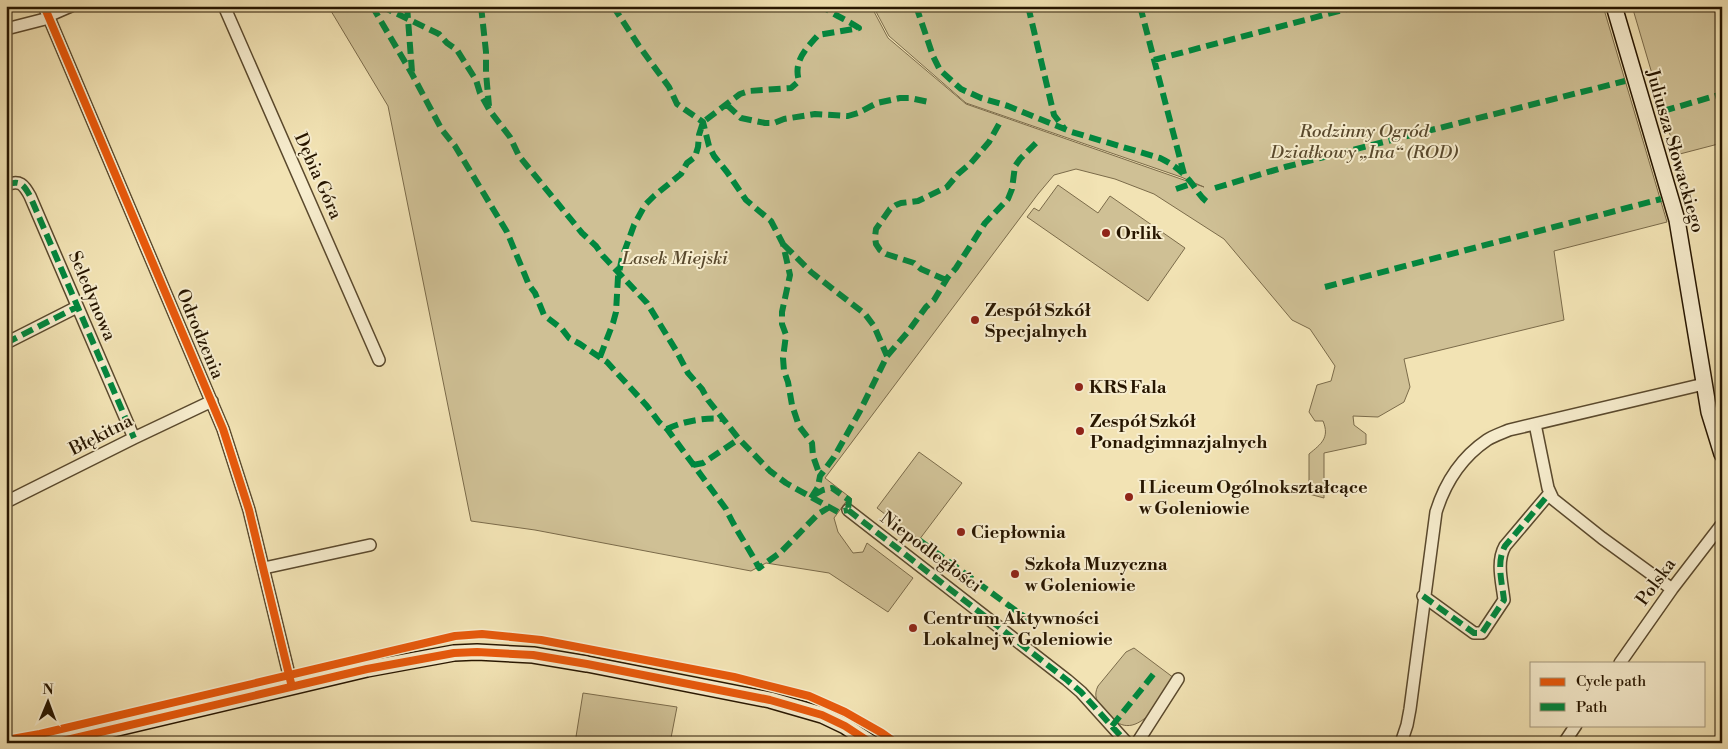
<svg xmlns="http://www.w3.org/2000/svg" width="1728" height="749" font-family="'Libre Bodoni',serif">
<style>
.green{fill:#cfc095;stroke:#7b6b4a}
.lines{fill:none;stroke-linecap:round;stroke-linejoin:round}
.street-casing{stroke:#5a492d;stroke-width:14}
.secondary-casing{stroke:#271600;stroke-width:18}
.street{stroke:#f7edce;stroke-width:11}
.secondary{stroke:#f7edce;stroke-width:15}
.quiet{stroke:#00873e;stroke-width:6;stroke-dasharray:12 6;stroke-linecap:butt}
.cycleway-casing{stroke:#f7edce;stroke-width:11}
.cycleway{stroke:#e8590c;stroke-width:8}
.poi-dot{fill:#8f2418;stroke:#f7edce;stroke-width:2}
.labels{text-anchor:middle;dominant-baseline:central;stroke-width:4;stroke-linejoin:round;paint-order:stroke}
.park-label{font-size:18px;font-style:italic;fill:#59492d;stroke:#f7edce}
.street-label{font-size:18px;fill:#271600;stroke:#f7edce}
.poi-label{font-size:18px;font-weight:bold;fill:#271600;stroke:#f7edce;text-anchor:start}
</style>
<rect width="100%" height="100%" fill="#f2e3b4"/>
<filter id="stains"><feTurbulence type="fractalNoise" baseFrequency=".004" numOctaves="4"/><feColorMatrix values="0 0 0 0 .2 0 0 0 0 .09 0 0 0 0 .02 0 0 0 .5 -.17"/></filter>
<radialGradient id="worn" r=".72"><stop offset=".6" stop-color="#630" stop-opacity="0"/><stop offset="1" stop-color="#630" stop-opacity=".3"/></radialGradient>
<path class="green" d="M328,6H871L888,38L966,104L1204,187L1181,177L966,103L889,36L873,6H1603L1667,222L1554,251L1564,320L1404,359L1410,387L1404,402L1378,417L1353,416L1354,425L1366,434V444L1324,453V498L1309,494V454C1321,444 1330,438 1323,421H1315L1309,412L1317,385L1331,381L1335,366L1310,329L1292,320L1224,239L1154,194L1115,179L1076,169L1054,175L1038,194L825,478L852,499L851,500L848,499L834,518L838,532L853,553L863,552L867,543L913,578L888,612L829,573L766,563L751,571L535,530L471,521L388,106Z
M1632,6H1722V143L1676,155Z
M1058,185L1098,213L1110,196L1185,248L1148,301L1027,217L1034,208L1039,211Z
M919,452L962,483L919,540L877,508Z
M1134,648L1174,678C1167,688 1153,713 1144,719C1127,732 1115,724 1104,710C1097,702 1093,696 1098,686L1126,652Z
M583,693L677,707L670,743H575Z"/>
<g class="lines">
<defs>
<path id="street" d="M44,6L223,429L249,510L292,687
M224,6L379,360
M48,16L71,6
M6,29L49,18
M6,185C20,179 24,185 30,196L134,438
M6,343L77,307
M1535,424L1548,488L1553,499L1602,538L1672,589
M6,502L134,438L212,401
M848,510L1067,680L1081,692L1127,743
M264,568L370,545
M1423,596L1474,633H1482L1504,600C1502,582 1496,562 1505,546L1549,494
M1620,663L1672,589L1722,524
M1137,743L1178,679
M1401,743L1407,725L1410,709L1436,512C1445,483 1462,457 1487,440C1493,436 1502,433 1509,430L1704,384
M1564,743L1576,725"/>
<path id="secondary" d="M1614,6L1677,220L1709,412L1722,454
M54,743L367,669L454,653L477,652L533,655L587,664L770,700L822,715L845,726L871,743"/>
</defs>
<use href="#street" class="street-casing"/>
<use href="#secondary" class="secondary-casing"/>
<use href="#street" class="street"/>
<use href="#secondary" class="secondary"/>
<path class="quiet" d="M372,6L412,74L442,130L455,146L507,232L529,285L535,293L544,315L562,329L569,338L580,344L607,362L647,406L659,422L667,429L726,509C735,529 749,548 759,568L781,552L818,514L828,508
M381,6L439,34L447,43L457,50L476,80L480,93L490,111L510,137L519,156L582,233L596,246L603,256L647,303L677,352L688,373L702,389L708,400L739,439L770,471L786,483L838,512L848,510
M407,6L412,72
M481,6L486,52V73L489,106
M613,6L639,46L669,87L677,104L703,122L709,146L714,156L727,172L746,200L771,221L783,244L790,275L782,312V324L786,335L783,358L784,371L788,382L792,405L799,426L812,443L813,456L820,476
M916,6L933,56L940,70L961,89L981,98L1008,106L1072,132L1160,158C1172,164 1181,170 1189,180C1196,188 1199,196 1207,202
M1028,6L1054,115L1064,128
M1140,6L1184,174
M1154,60L1358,6
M727,105L741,118L765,123H774L784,119L815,114L848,116L858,113L877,103L900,98H910L929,102
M1663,111L1722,94
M6,185C20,179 24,185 30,196L134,438
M1215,188L1285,167L1625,81
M1176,189L1191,184
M784,245L811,272L865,314L874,326L887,356
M946,280L921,269L914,263L886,254L880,250L876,244L875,237L876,229L890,209L896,205L901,203L918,201L947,187L958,174L971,163L989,142L999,124
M1325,287L1661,199
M6,343L77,307
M600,357L613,323L616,312L618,277L622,258L634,225L645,205L654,196L681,174L687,163L695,157L698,147L699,135L703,122L740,94L749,91L791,88L799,81C793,61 806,49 818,35L859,28C846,19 835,16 822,6
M667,429C683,421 707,417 724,419
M693,465L703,463L739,439
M814,495L823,490L832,488L849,500L848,510
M811,498L818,487L820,476L834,457L860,411L887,356L907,333L926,307L934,300L948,277L956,268L985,223L1008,199L1012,189L1015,166L1020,159L1039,140
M848,510L1067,680L1081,692L1127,743
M919,540L1037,626
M1423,596L1474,633H1482L1504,600C1502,582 1496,562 1505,546L1549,494
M1112,726L1156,671"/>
<defs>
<path id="cycleway" d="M44,6L223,429L249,510L291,683
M6,740L40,734L455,636L482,634L541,640L734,677L809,696L845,712L882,733L896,743
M54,743L367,669L454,653L477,652L533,655L587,664L770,700L822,715L845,726L871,743"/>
</defs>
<use href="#cycleway" class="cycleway-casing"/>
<use href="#cycleway" class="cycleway"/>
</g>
<g class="poi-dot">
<circle cx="1106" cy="233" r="5"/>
<circle cx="975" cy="320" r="5"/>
<circle cx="1079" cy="387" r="5"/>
<circle cx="1080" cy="431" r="5"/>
<circle cx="1129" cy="497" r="5"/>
<circle cx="961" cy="532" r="5"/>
<circle cx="1015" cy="574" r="5"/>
<circle cx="913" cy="628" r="5"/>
</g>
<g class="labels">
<g class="park-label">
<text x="1364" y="131">Rodzinny Ogród<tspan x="1364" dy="21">Działkowy „Ina“ (ROD)</tspan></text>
<text x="675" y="258">Lasek Miejski</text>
</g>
<g class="street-label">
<text transform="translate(1675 151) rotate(74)">Juliusza Słowackiego</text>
<text transform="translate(318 176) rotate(66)">Dębia Góra</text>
<text transform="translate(92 296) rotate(67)">Seledynowa</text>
<text transform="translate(200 334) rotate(67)">Odrodzenia</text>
<text transform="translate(101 435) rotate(-27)">Błękitna</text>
<text transform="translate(931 552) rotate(37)">Niepodległości</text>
<text transform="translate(1656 582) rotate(-54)">Polska</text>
</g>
<g class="poi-label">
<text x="1116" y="233">Orlik</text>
<text x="985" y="310">Zespół Szkół<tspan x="985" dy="21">Specjalnych</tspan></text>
<text x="1089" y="387">KRS Fala</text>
<text x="1090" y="421">Zespół Szkół<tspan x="1090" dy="21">Ponadgimnazjalnych</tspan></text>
<text x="1139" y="487">I Liceum Ogólnokształcące<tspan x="1139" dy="21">w Goleniowie</tspan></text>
<text x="971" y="532">Ciepłownia</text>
<text x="1025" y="564">Szkoła Muzyczna<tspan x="1025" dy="21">w Goleniowie</tspan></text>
<text x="923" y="618">Centrum Aktywności<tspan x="923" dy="21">Lokalnej w Goleniowie</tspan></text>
</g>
</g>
<rect width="1728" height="749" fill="none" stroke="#f2e3b4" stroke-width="25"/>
<rect x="8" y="8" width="1713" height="734" fill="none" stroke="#271600" stroke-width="2.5"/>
<rect x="12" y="12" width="1703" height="724" fill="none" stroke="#271600"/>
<rect x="1530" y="662" width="175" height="65" fill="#f7edce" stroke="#a4977c"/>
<rect x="1540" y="678" width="25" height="8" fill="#e8590c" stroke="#a4977c"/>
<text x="1576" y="686" font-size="15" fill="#271600">Cycle path</text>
<rect x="1540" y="703" width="25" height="8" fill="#00873e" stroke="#a4977c"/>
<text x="1576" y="712" font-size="15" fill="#271600">Path</text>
<g transform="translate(48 702) rotate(1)" stroke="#f7edce" stroke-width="4" paint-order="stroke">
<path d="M0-4L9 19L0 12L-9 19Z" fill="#271600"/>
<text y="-8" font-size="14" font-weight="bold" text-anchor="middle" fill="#271600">N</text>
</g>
<rect width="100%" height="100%" filter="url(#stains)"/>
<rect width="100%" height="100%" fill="url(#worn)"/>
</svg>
